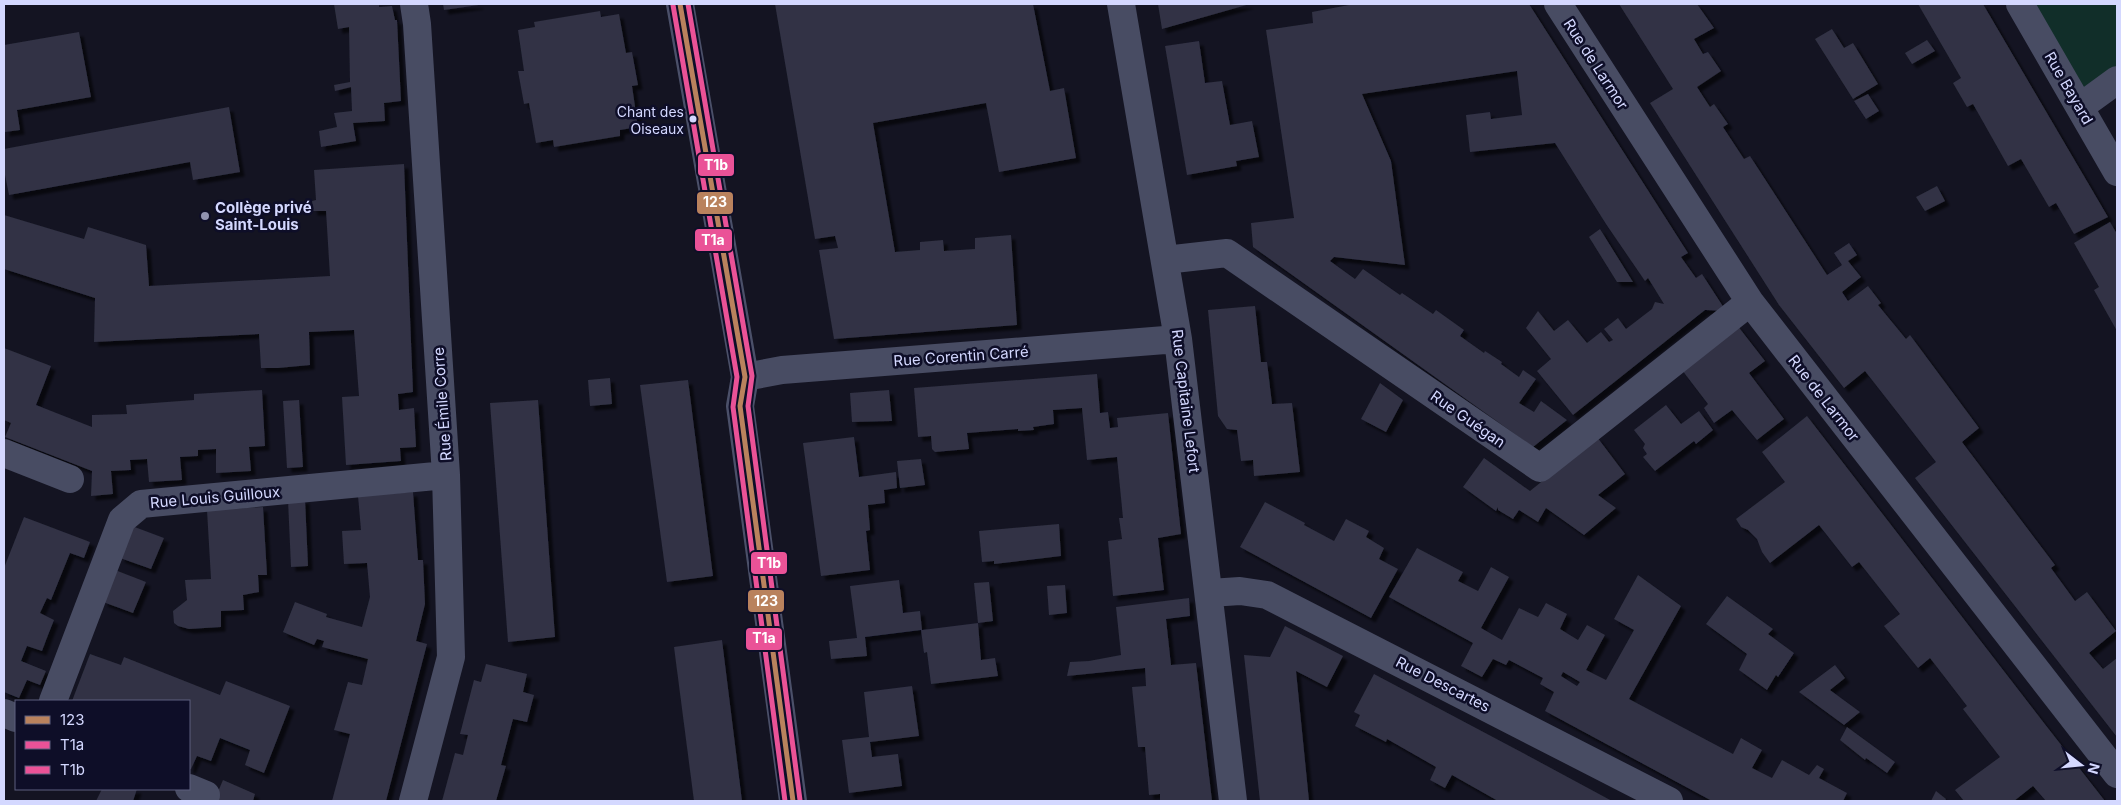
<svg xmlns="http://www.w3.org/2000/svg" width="2121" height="805" font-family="Inter,sans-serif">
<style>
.green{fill:#112e29}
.building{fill:#313244;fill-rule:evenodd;filter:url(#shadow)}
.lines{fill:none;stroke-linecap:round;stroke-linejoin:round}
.minor{stroke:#484c63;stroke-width:28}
.secondary{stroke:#4b5069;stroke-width:28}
.bus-1-casing{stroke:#0e0e28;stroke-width:9}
.bus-2-casing{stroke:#0e0e28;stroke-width:9}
.bus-3-casing{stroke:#0e0e28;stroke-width:9}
.bus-1{stroke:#b9825d;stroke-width:5}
.bus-2{stroke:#ea5297;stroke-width:5}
.bus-3{stroke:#ea5297;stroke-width:5}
.bus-dot{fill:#d4d8ff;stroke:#0e0e28;stroke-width:2}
.poi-dot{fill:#9193b2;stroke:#0e0e28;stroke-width:2}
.labels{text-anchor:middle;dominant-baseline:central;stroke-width:5;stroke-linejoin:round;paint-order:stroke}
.bus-label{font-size:14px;fill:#d4d8ff;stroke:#0e0e28;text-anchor:end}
.street-label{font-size:15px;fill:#d4d8ff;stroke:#0e0e28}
.poi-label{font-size:15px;font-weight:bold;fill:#d4d8ff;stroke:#0e0e28;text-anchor:start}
.line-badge{stroke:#0e0e28;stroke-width:2}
.badge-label{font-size:14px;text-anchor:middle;font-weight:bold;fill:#fff}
</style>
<defs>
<filter id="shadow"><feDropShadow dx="4.5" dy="4.5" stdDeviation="1" flood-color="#0009"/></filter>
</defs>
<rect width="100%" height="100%" fill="#141422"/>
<path class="green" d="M2020,4H2117V80L2080,107Z"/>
<path class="building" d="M334,4H379V7L392,6L395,20H397L401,101L384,103L385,121L353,123L356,141L321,147L319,131L337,127L334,113L352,111L351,87L335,91L334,85L350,82L349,27L338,29Z
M443,4H479V5L444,10Z
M775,4H1033L1050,91L1064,88L1076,158L999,172L986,103L873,123L895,252L920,250V242L943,240L944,251L975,249V238L1011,235L1017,325L834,339L819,250L838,248L835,236L815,239Z
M1158,4H1250L1162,29Z
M1348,4H1529L1688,253L1681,257L1696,278L1702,274L1726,311L1705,310L1573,415L1537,371L1551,359L1526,328L1538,311L1554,331L1568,320L1587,343L1601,332L1609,342L1613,340L1604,329L1618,318L1626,329L1652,309L1655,302L1664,304L1648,278L1645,281L1606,224L1555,143L1470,152L1466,115L1490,112L1491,119L1522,115L1517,71L1362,94L1391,161L1405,265L1334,257L1330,261L1355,279L1363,269L1400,295L1402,293L1433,314L1436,310L1464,330L1460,336L1484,353L1485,351L1502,362L1501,364L1519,377L1523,370L1536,379L1519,403L1534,412L1541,401L1567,420L1533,447L1253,247L1251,223L1294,218L1266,30L1313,23L1312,12L1349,5Z
M1619,4H1697L1714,28L1694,39L1703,54L1708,52L1721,71L1697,87L1710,107L1714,104L1728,124L1723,127L1744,159L1750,156L1827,275L1842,265L1834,253L1849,243L1857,255L1848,261L1861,277L1842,292L1848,301L1868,286L1881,303L1878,305L1906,339L1910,335L1979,428L1962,442L2055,565L2051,568L2075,601L2087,592L2116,631L2089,653L2103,669L2117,658V737L1915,478L1936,462L1901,417L1865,371L1844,388L1779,305L1650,103L1673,89Z
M1918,4H1983L2108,217L2074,234L2056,203L2049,207L2021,159L2008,166L1973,104L1967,107L1953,83L1961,78Z
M600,11L601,17L619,14L626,53L632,52L638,85L632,86L638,127L620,130V136L554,147L553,140L536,143L529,103L524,104L518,71H524L518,30L535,27L534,22Z
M1832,29L1844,48L1853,43L1878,84L1853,99L1815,39Z
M79,32L91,97L17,110L20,130L5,132L4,45Z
M1927,40L1935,51L1912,64L1905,53Z
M1199,41L1205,83L1222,81L1230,125L1252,121L1259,157L1236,161L1237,166L1187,175L1165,46Z
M1868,94L1879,111L1866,119L1854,101Z
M229,107L240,172L193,180L190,162L9,195L4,170V149Z
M404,164L413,392L398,394L399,410L414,408L416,447L400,448L401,461L346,465L342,397L359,396L354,330L309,332L310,365L278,368H261L259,334L94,342L95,298L4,269V215L84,239L88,227L146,245L149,286L330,276L326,211H313L312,201L316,200L314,170Z
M1937,186L1945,201L1925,211L1916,197Z
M2110,222L2117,234V331L2094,290L2099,287L2074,243Z
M1600,229L1633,282H1617L1589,237Z
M1255,306L1261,362H1267L1272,404L1292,403L1300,472L1254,476L1253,460L1241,461L1237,430L1227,429L1218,416L1208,310Z
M1737,325L1765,361L1749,373L1784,419L1757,440L1732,410L1714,423L1704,408L1708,404L1682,370Z
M4,348L51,366L36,405L92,427V415L127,414L126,405L194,400V394L262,390L265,446L249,447L251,471L216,473V449L198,450V456L180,457L182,480L149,482L147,459L130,460L131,470L111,471L113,494L91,496L92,471L5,437L11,423L4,420Z
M1097,374L1100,413L1108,412L1110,428L1118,427L1117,418L1168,413L1181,534L1158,538L1164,590L1113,596L1108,541L1122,539L1119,518H1123L1117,457L1087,460L1082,408L1053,410L1054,424L1033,427L1034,430L1018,431V429L967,433L969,449L935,452L932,449L931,436L918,437L914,388Z
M610,378L612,404L590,406L588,380Z
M688,380L713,576L667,582L640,385Z
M1380,383L1403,400L1386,432L1361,419Z
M889,390L892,421L852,422L850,393Z
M299,400L303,467L287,468L283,401Z
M538,400L555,637L508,642L490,403Z
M1666,405L1681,424L1699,411L1713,430L1696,444L1694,441L1655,471L1643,457L1647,454L1643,448L1645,444L1634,430Z
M1807,416L2044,723L2105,801H2046L2033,786L2014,801H1964L1955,790L2000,757L1963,709L1967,706L1930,658L1918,668L1884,626L1900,614L1859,562L1852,567L1819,525L1770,563L1762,552L1757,539L1748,530L1741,527L1736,519L1785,482L1762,452Z
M854,437L859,477L896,472L897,488L884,490L885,503L868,505L870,530L866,531L870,570L821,576L803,443Z
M1597,437L1625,474L1598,495L1616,508L1584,535L1546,508L1538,522L1519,510L1513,519L1498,510V507L1496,511L1463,487L1484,458L1530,491Z
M921,459L925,485L900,488L897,461Z
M413,492L418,560H423L425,604L416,641L427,644L386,801H332L350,734L334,730L348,682L362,685L368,659L322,647L324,641L317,639L314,645L283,632L295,602L327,614L326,617L362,627L370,597L367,563L344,564L342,531L361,530L358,496Z
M305,499L308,566L291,567L288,500Z
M1265,502L1305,523L1304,525L1334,541L1346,519L1369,531L1366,537L1384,548L1379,559L1398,569L1371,618L1240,547Z
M263,507L267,575H258L259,592L243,595L244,610L221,611V627L189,629L178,626L174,623L173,611L187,600L185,580L211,579L207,510Z
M24,517L90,542L84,558L70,553L51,600L47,598L40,613L54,620L48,635L42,651L27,646L21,661L46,671L40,685L27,680L19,698L4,692V568Z
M1059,524L1061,556L994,564V561L982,562L979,531Z
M132,526L164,538L151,569L120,558Z
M1417,548L1463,572L1458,581L1478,591L1491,567L1509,577L1481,628L1502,640L1519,608L1538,617L1546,603L1567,614L1560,629L1578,640L1587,625L1605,635L1586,670L1606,680L1634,630L1614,619L1638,575L1681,606L1629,699L1733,754L1741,738L1762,750L1752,768L1772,778L1782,760L1809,775L1817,765L1824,769L1819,778L1847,793L1843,801H1712L1545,711L1554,692L1540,684L1543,678L1509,660L1506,665L1493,659L1482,677L1461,666L1473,643L1389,597ZM1563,672L1580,682L1577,686L1561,676Z
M115,570L146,582L133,613L103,602Z
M899,580L903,613L920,611L922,630L978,623L981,660L995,658L998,676L931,684L927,652L924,653L921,630L865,637L867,656L831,659L829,641L857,638L850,586Z
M989,582L993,621L978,623L974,583Z
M1065,585L1067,613L1049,615L1047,586Z
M1727,596L1773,629L1768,634L1794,653L1778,677L1776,675L1767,690L1739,670L1747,654L1706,624Z
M1189,598L1190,616L1166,619L1171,665L1196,663L1212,801H1160V794L1149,795L1145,747H1138L1132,687L1146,686L1145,668L1067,676L1070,662L1089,661L1121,655L1116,607Z
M1285,626L1343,656L1327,687L1296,671L1309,801H1260L1244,655L1270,657Z
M722,640L742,801H694L674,647Z
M90,654L121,665L124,657L220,695L226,681L290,706L264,773L245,765L250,750L220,738L211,761L197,756L191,769H189V701H72Z
M486,664L527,674L523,692L534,695L527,722L513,719L501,765L506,766L496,801H442L455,753L463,755L468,735L460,734L474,680L481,682Z
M1835,665L1845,678L1830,690L1860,712L1844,725L1799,692Z
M1374,674L1523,753L1612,801H1498L1452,775L1445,788L1430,780L1436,767L1387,739L1386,742L1355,726L1360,715L1354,712Z
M912,686L919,736L870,742L872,757L898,754L902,786L849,793L842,740L869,737L864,692Z
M1847,727L1895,762L1887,773L1866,758L1865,760L1840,740Z
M223,780L255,794L253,801H214Z
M102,789H137L133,801H96Z
M1936,791L1946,799L1945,801H1931Z"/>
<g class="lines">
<path class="minor" d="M1121,4L1178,339L1233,801
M1558,4L1750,302L2117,774
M2020,4L2117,172
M2080,107L2117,80
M1165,260L1227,253L1540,468L1750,302
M745,377L782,370L1178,339
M4,453L70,479
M1210,593L1240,591L1267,595L1669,801
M53,701L122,520L141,504L446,475
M4,713L16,718
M189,788L206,795
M413,801L451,657L446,475L417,24L414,4"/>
<path class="secondary" d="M680,4L745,377L740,406L793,801"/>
<defs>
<path id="bus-1" d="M680,4L745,377L740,406L793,801"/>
<path id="bus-2" d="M673,5L737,377L733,407L785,801"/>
<path id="bus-3" d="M688,4L752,376L748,406L800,800"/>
</defs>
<use href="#bus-1" class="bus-1-casing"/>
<use href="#bus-2" class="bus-2-casing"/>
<use href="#bus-3" class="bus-3-casing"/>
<use href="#bus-1" class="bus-1"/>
<use href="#bus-2" class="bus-2"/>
<use href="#bus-3" class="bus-3"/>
</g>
<circle class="bus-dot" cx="693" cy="119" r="4.5"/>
<circle class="poi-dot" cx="205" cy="216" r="5"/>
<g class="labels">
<g class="bus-label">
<text x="684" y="111">Chant des<tspan x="684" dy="17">Oiseaux</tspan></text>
</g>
<g class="street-label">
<text transform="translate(1596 64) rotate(57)">Rue de Larmor</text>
<text transform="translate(2069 88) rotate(60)">Rue Bayard</text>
<text transform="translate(961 356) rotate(-4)">Rue Corentin Carré</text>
<text transform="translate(1824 398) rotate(52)">Rue de Larmor</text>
<text transform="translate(1186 401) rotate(83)">Rue Capitaine Lefort</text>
<text transform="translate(442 404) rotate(-94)">Rue Émile Corre</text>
<text transform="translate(1468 419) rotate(35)">Rue Guégan</text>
<text transform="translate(215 497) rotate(-5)">Rue Louis Guilloux</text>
<text transform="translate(1443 684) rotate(27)">Rue Descartes</text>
</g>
<g class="poi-label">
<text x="215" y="207">Collège privé<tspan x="215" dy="17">Saint-Louis</tspan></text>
</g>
</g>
<g class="line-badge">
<rect x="697" y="153" width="38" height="24" rx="5" fill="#ea5297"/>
<rect x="696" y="191" width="38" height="24" rx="5" fill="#b9825d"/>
<rect x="694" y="228" width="39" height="24" rx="5" fill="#ea5297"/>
<rect x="750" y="551" width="38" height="24" rx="5" fill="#ea5297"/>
<rect x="747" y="589" width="38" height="24" rx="5" fill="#b9825d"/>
<rect x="745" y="627" width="38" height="24" rx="5" fill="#ea5297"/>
</g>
<g class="badge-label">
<text x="716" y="170">T1b</text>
<text x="715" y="207">123</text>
<text x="713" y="245">T1a</text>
<text x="769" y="568">T1b</text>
<text x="766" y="606">123</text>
<text x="764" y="643">T1a</text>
</g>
<rect width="2121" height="805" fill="none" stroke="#d4d8ff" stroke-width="10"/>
<rect x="15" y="700" width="175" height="90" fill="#0e0e28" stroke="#5d5f7e"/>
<rect x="25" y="716" width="25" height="8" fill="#b9825d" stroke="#5d5f7e"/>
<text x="60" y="725" font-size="15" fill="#d4d8ff">123</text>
<rect x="25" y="741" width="25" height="8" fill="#ea5297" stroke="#5d5f7e"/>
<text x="60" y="750" font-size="15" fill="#d4d8ff">T1a</text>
<rect x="25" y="766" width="25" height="8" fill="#ea5297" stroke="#5d5f7e"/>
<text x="60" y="775" font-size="15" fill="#d4d8ff">T1b</text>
<g transform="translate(2081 765) rotate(106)" stroke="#0e0e28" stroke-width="4" paint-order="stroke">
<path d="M0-4L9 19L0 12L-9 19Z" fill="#d4d8ff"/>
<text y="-8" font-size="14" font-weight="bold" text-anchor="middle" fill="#d4d8ff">N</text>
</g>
</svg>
